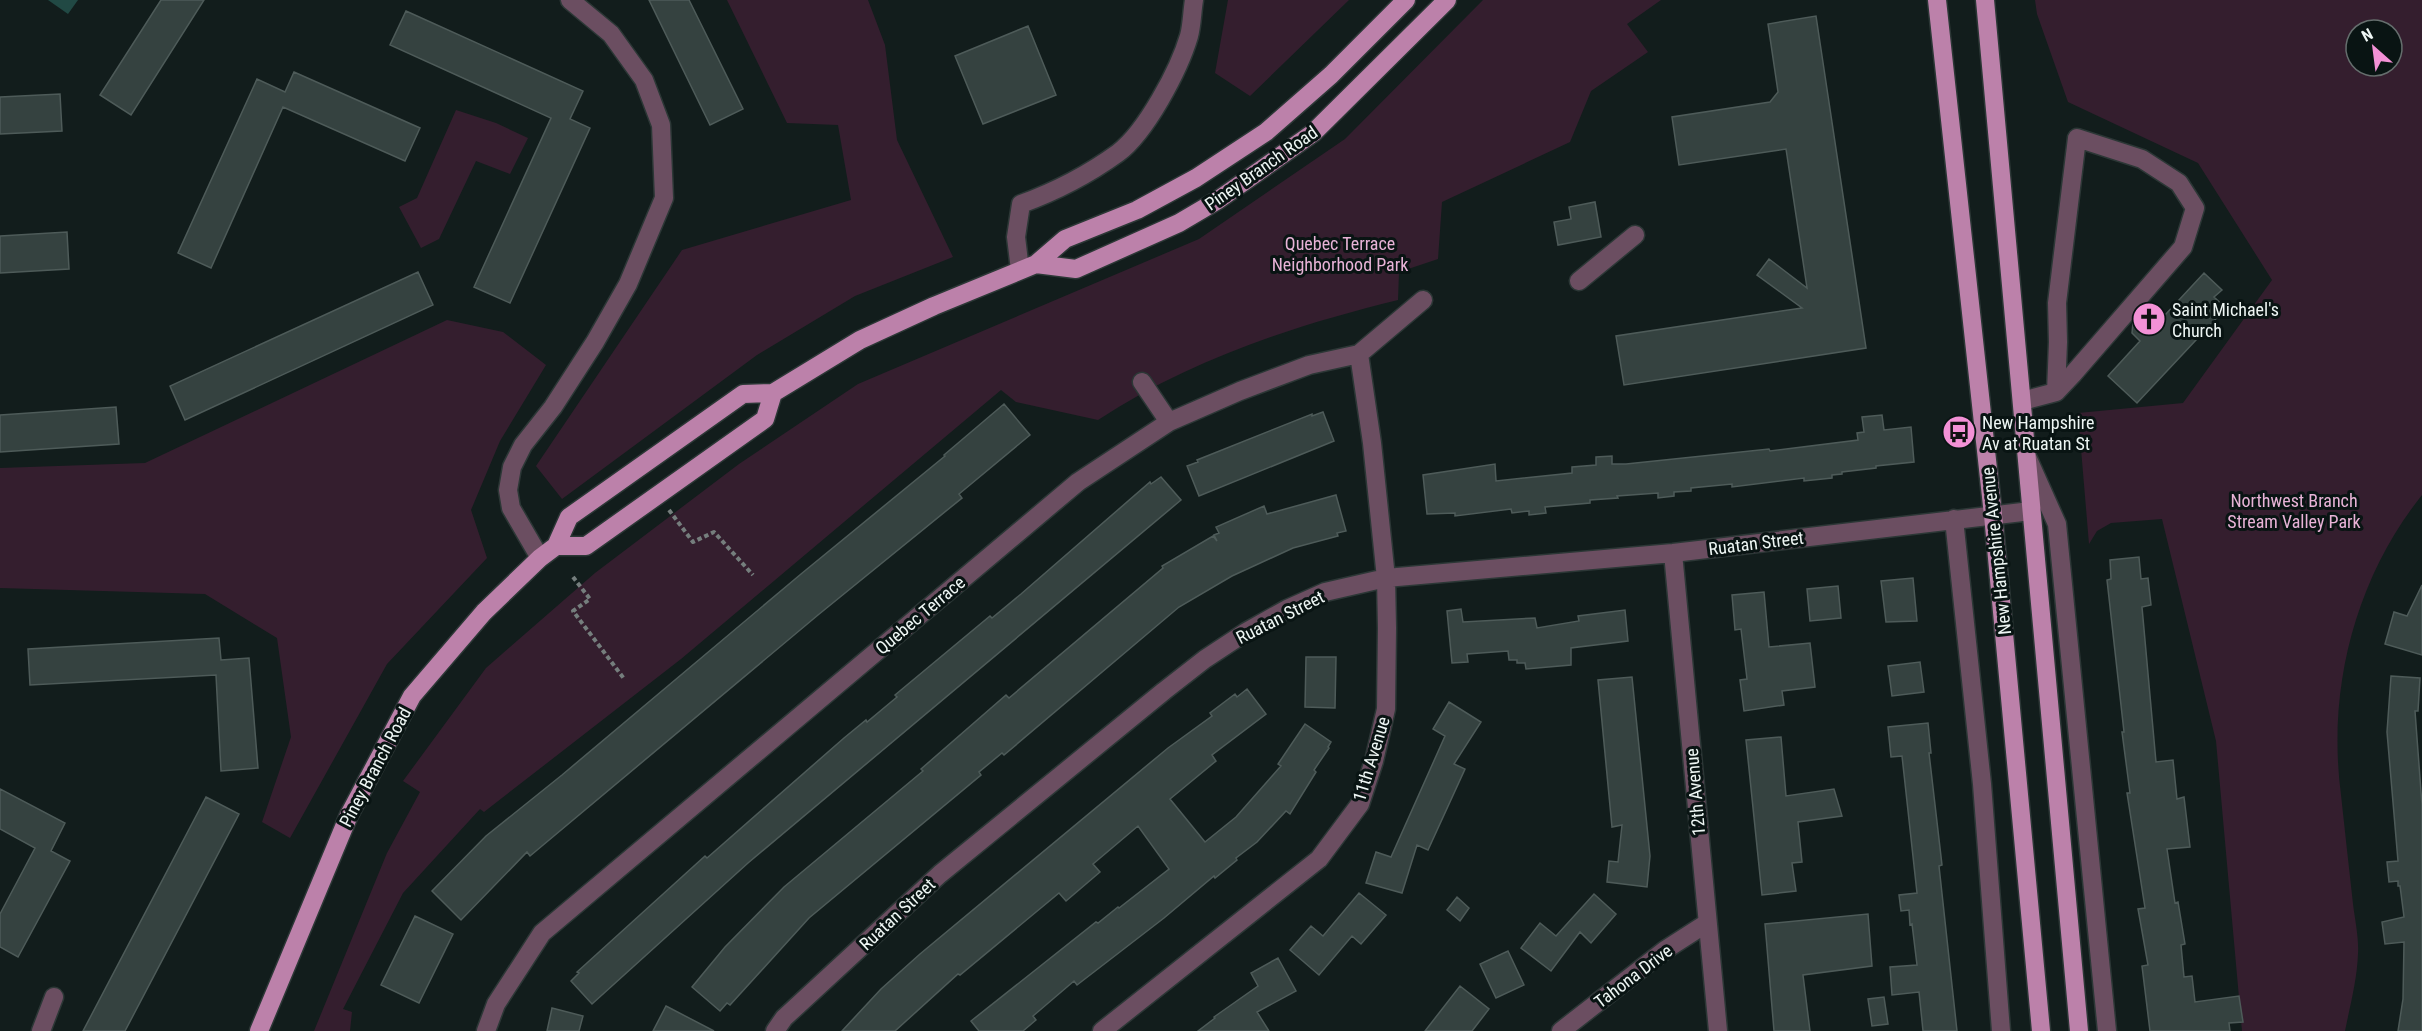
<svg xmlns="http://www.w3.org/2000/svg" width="2422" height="1031" font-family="'Roboto Condensed',sans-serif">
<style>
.green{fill:#341e2e;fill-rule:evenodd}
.water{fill:#214944}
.building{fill:#354240;stroke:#4e5b59;stroke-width:1.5}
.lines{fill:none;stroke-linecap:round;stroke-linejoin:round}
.minor-casing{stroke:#2c3736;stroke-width:21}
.major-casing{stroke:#2c3736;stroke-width:21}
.path{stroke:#757e7d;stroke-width:4;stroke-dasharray:4.5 3;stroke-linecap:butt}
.minor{stroke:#6b4e61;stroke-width:18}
.major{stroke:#bc81aa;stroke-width:18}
.labels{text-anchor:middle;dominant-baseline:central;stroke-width:6;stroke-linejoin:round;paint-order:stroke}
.street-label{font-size:18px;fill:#eef6f4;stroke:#091413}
.park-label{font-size:18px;fill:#e8b3d7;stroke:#091413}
.poi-label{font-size:18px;fill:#eef6f4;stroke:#091413;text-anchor:start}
</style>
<rect width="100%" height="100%" fill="#121d1c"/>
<path class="green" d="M727,0H868L885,45L897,140L953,257L855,296L757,355L562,499L536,466L682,250L851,200L838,125L787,123Z
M1228,0H1349L1250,96L1215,73Z
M1483,0H1661L1627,24L1648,52L1591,91L1570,142L1442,202L1438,259L1399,272L1398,300C1292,326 1190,360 1098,420L1016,402L1001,390L681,659L484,812L480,809L403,893L343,1009L352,1012L350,1031H314L387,853L420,792L403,781L486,668L595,573L739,464L858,384L1199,239L1345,139Z
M2035,0H2422V495C2355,579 2327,689 2341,795C2345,832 2349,868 2353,904C2355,920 2359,938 2358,954C2357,980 2350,1006 2345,1031H2242L2216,741L2162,519L2111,523L2097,531L2089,544L2078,413L2183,403L2272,280L2198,163L2068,102L2037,14ZM2356,30H2392V66H2356Z
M456,110L496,123L528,138L510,174L476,161L439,239L421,248L399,207L417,198Z
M447,320L503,332L546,365L500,441L471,510L487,558L387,664L290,838L262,822L291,737L277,638L205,594L0,588V468L145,463Z"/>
<path class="water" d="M48,0H78L68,14Z"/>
<path class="building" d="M161,0H204L131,115L100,95Z
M649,0H689L743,109L710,125Z
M406,11L583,91L570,119L590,128L510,303L474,287L551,118L390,45Z
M1816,16L1866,348L1624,385L1616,336L1802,308L1757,275L1769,259L1807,288L1786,149L1679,165L1672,117L1770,102L1778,92L1768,24Z
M1028,26L1056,95L983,124L955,56Z
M294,72L420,128L405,161L283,107L211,268L178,253L257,79L285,92Z
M60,94L62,131L0,134V97Z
M1595,202L1601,237L1558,245L1554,222L1571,219L1569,207Z
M67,232L69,269L0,273V236Z
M418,272L433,305L185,420L170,386Z
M2204,273L2222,290L2214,297L2226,308L2137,403L2108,376L2140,341L2132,333L2133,323L2143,320L2152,329Z
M1004,404L1030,435L959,494L962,498L818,615L530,856L527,852L461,920L432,891L486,836L562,775L801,574L945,456L944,455Z
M116,407L119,444L0,452V415Z
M1323,412L1334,441L1199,496L1187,466L1198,462L1197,460L1312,414V416Z
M1882,415L1884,430L1911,427L1914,462L1876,466V468L1842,472V474L1832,475V478L1804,481V478L1732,487V484L1691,488V491L1674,492V496L1658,498V493L1617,496L1618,498L1590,500V503L1545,507L1546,513L1529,515V511L1512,513L1511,509L1455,516V513L1427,514L1423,475L1495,464L1496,481L1572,473V467L1596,465V457L1612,456V464H1626L1769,449L1770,451L1858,440L1857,433L1864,432L1862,417Z
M1161,477L1181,500L748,863L592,1004L571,981L579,973L577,972L705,856L707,858L844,738L866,720L867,722L897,697L895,695L990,616L992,618L1021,594L1150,482L1151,484Z
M1336,495L1346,531L1337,533L1338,536L1293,548L1232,576L1179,607L1004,755L1002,753L979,772L981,775L809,918L730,1005L727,1003L720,1011L692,987L725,947L784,887L923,771L921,769L1006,695L1009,698L1163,568L1162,566L1213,536L1217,541L1214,535L1219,533L1216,527L1264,506L1267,514Z
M2139,557L2141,579L2148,578L2151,605L2142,607L2156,762L2173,760L2177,799L2184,797L2190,847L2167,849L2175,903L2178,902L2185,944L2181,945L2184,977L2192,976L2195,1002L2239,996L2243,1022L2229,1023L2230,1031H2150L2142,966L2148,965L2138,909L2145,908L2127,793H2130L2122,732H2124L2107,580L2111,579L2110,560Z
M1913,578L1917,621L1886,622L1881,581Z
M2422,585V655L2385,644L2394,612L2407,616Z
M1838,586L1841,618L1810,621L1807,589Z
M1764,592L1769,647L1810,643L1815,687L1782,691L1784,705L1744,711L1740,680L1747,679L1741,629L1735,630L1732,595Z
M1461,609L1463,622L1535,618L1537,628L1579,621L1578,616L1625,610L1628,641L1571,648V665L1526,669L1525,663H1517V660H1509L1508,651L1467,654L1468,662L1452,663L1447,611Z
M219,638L221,660L249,658L258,768L221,771L216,675L30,685L28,649Z
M1306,657H1336L1335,708L1305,707Z
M1920,662L1924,692L1892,696L1888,666Z
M2391,676L2420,678L2418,711H2415L2422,805V1031H2398L2403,999L2404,942L2385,944L2382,922L2404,917L2400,886H2398V881L2389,882L2387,862L2398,861L2387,732Z
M1632,677L1650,856L1647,887L1607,882L1609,861L1618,862L1622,825L1612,827L1598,680Z
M1247,689L1266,714L1212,755L1216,761L1170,799L1205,842L1236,817L1281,766L1278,764L1305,724L1331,742L1328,747L1329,748L1314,770L1316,772L1290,814L1286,811L1257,842L1236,858L1237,860L1215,878L1214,876L1164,918L1077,985L1074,981L1033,1016L1036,1020L1023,1031H979L971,1021L1096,922L1098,923L1118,907L1119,908L1169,869L1138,826L1093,864L1100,872L1066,901L1059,893L960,975L958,974L895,1031H842L881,989L920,954L1168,748L1212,716L1210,713L1235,694L1237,697Z
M1449,702L1481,722L1454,764L1465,769L1428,850L1417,845L1402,893L1366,883L1376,852L1391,857L1445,736L1433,729Z
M1928,723L1931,753H1929L1942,865L1939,866L1957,1031H1923L1919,992L1892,995L1890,967L1917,965L1912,924L1910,925L1909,910L1901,911L1899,895L1917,893L1902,756L1891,757L1888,727Z
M1781,737L1786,796L1834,789L1842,816L1798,822L1802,862L1792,863L1796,891L1762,895L1746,740Z
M0,789L65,823L51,851L70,861L18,957L0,947V914L35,848L0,829Z
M206,797L239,814L125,1031H83Z
M1359,893L1386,915L1361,944L1352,936L1319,975L1290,950L1311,926L1323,936Z
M1594,894L1616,914L1591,943L1580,932L1551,971L1521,948L1540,923L1556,936Z
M1457,897L1469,908L1460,921L1447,910Z
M1868,914L1872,966L1803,975L1810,1031H1774L1765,924Z
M415,916L453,934L419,1003L381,985Z
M1508,951L1524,985L1496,998L1480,964Z
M1278,958L1296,991L1257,1012L1269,1031H1198L1215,1018L1214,1017L1258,986L1251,973Z
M1460,986L1489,1009L1472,1031H1425Z
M1884,997L1888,1024L1872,1026L1868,999Z
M666,1006L714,1031H653Z
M552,1008L583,1016L579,1031H547Z"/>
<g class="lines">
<defs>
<path id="minor" d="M1020,270L1016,237L1021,204C1054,192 1089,174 1118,153C1146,132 1179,70 1189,36C1192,25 1192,12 1194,0
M1579,281L1635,235
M1142,382L1169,422
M2022,401L2056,392L2073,374L2183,247L2195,208L2179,183L2142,159L2077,138L2057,303L2058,342L2056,392
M2028,459L2057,524L2107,1031
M1954,519L1982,784L2001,1031
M1673,553L1718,1031
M540,558L511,508L508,490L512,467L523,445L553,407L595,342L628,284L664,198L661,125L644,80L611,34L570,0
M41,1031L54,997
M486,1031L496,1004L542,933L1078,482L1169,422L1240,391L1309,365L1359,354L1423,300
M775,1031L784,1018L940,874L1164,691L1205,659L1246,632L1287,609L1325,592L1386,578L1673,553L2031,511
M1102,1031L1319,859L1360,804L1374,761L1386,709L1387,628L1386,578L1372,443L1359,354
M1561,1031L1665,950L1707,923"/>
<path id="major" d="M1937,0L1993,515L2041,1031
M1985,0L2079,1031
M1036,264L1076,269L1179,223L1218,200L1313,133L1447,0
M556,546H586L765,419L773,393
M259,1031L349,815L412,696L484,612L540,558L556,546L569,517L743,394L773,393L860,340L934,306L1036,264L1065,239L1137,210L1196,178L1266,132L1331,75L1406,0"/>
</defs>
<use href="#minor" class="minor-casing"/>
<use href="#major" class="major-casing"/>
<path class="path" d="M669,510L693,542L714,532L753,575
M573,577L590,599L573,611L625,680"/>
<use href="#minor" class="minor"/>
<use href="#major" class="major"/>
</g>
<defs>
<symbol id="church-disc" viewBox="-11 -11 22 22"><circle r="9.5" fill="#f391d6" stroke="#091413"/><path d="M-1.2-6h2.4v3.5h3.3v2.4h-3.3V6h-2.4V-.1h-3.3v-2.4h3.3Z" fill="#111"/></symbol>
<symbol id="bus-disc" viewBox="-11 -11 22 22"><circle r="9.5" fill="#f391d6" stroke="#091413"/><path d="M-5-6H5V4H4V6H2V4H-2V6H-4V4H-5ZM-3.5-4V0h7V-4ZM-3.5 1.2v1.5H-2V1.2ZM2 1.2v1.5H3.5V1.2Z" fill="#111"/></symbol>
</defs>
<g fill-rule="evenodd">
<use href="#church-disc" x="2130" y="300" width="38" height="38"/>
<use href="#bus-disc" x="1940" y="413" width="38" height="38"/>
</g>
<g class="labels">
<g class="street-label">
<text transform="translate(1261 168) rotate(-35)">Piney Branch Road</text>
<text transform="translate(1756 543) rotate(-7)">Ruatan Street</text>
<text transform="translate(1996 551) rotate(-96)">New Hampshire Avenue</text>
<text transform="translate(920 615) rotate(-40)">Quebec Terrace</text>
<text transform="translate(1280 617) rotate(-27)">Ruatan Street</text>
<text transform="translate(1371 759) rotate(-73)">11th Avenue</text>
<text transform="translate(375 767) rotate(-62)">Piney Branch Road</text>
<text transform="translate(1695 792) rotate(-95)">12th Avenue</text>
<text transform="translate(897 914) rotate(-43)">Ruatan Street</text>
<text transform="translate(1633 976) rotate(-37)">Tahona Drive</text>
</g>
<g class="park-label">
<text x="1340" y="243">Quebec Terrace<tspan x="1340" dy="21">Neighborhood Park</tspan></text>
<text x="2294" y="500">Northwest Branch<tspan x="2294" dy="21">Stream Valley Park</tspan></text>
</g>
<g class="poi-label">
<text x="2172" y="309">Saint Michael's<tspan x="2172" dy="21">Church</tspan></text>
<text x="1982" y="422">New Hampshire<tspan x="1982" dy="21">Av at Ruatan St</tspan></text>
</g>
</g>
<g transform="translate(2374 48) rotate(332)"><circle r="28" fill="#091413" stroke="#656e6d" stroke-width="1.5"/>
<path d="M0-4.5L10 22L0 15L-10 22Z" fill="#f391d6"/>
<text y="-9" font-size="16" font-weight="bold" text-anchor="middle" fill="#eef6f4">N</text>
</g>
</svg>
